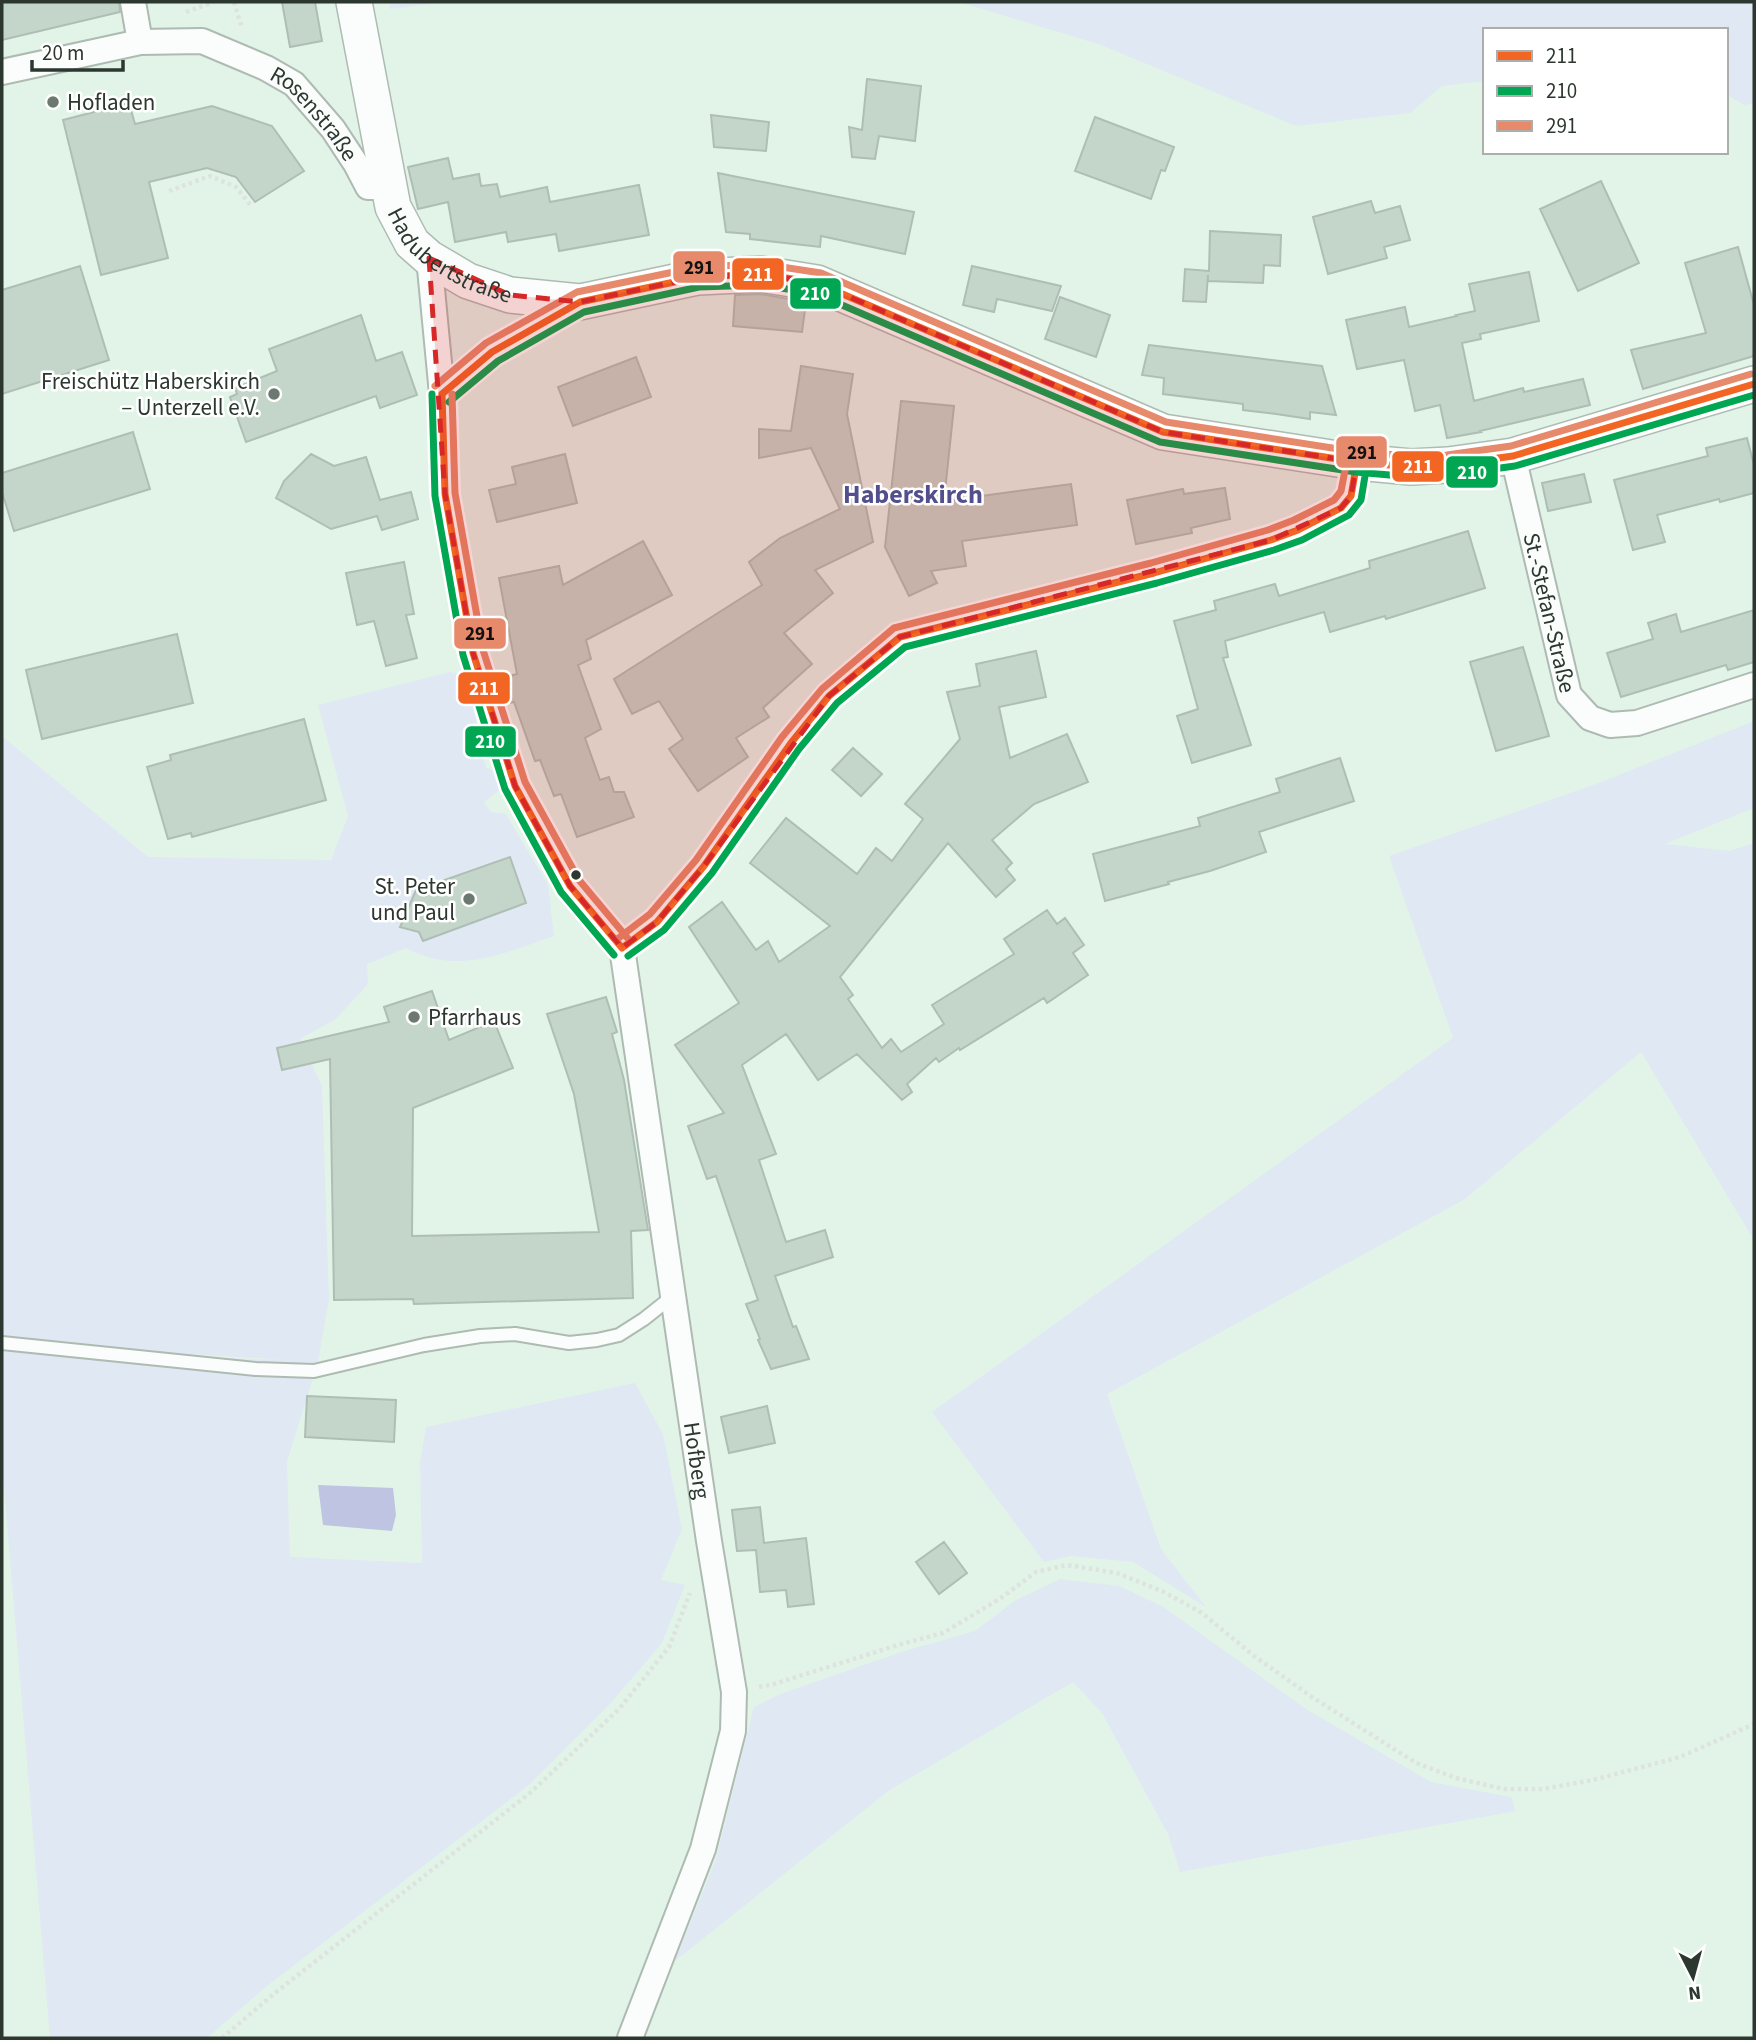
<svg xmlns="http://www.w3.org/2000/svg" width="1756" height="2040" font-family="'Source Sans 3',sans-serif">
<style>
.green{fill:#e0e8f4}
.water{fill:#bfc4e2}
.building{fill:#c4d5ca;stroke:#afbeb4;stroke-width:2}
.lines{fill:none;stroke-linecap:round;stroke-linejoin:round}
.lane-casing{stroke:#adbbb2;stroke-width:16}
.street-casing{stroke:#adbbb2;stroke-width:28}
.secondary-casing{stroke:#adbbb2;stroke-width:38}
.path{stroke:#dde3df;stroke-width:4.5;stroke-dasharray:3.5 3.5;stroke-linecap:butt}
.lane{stroke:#fbfdfc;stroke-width:12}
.street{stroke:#fbfdfc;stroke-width:24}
.secondary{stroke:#fbfdfc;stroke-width:35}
.bus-1-casing{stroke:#fff;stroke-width:12}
.bus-2-casing{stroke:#fff;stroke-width:12}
.bus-3-casing{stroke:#fff;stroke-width:12}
.bus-1{stroke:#f26522;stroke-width:7}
.bus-2{stroke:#00a651;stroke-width:7}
.bus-3{stroke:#e7896b;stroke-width:7}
.marked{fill:#d62828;fill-opacity:0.2;stroke:#d62828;stroke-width:5;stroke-dasharray:14 9;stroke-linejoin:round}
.poi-dot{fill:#6b7970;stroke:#fff;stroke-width:2.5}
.bus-dot{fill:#2b372f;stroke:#fff;stroke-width:2.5}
.labels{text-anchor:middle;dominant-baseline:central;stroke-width:5;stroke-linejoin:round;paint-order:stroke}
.poi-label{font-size:23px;fill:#2b372f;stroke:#fff;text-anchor:start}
.street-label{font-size:23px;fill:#2b372f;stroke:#fff}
.quarter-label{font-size:26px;font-weight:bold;fill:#534f8d;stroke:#fff}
.line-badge{stroke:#fff;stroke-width:2.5}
.badge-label{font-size:19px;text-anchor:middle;font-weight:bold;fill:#fff}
.pale-badge-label{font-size:19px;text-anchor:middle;font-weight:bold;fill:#111}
</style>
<rect width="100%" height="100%" fill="#e2f4e8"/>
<path class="green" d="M389,2H447L390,9Z
M959,2H1754V103L1744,105L1726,94V30H1485V81L1442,86L1410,113L1296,126L1101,45Z
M450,672L463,675L467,681L486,768L494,770L501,789L484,802L491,812L506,814L548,885L554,936C504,953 457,976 406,948L367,964L368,984L336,1019L300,1039L322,1086L329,1299L318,1362L287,1462L290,1557L422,1563L420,1463L426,1427L635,1383L663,1434L682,1529L661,1580L685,1585L662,1643L610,1704L529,1785L267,1986L207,2038H50L2,1464V1347L134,1355L283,1360L82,1347L2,1338V736L148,857L331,860L348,816L318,705Z
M1754,721V808L1665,844L1730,851L1754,843V1240L1641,1052L1465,1199L1107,1394L1161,1549L1206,1607L1133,1562L1071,1556L1044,1562L932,1412L1453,1038L1389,856L1596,784Z
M1060,1579L1119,1586L1162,1606L1306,1709L1431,1782L1511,1797L1516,1811L1180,1872L1168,1834L1102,1713L1073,1682L888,1791L675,1961L716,1859L754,1707L780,1694L901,1652L975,1631L1016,1600Z"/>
<path class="water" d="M318,1485L393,1488L396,1515L392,1531L323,1525Z"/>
<path class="building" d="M2,2H119L120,12L2,40Z
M282,2H315L322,41L290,47Z
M867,79L921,86L915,141L879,136L875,159L852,157L849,127L862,130Z
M129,103L135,124L212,106L272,126L304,171L255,202L236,177L207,168L149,182L168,258L101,275L63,120Z
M711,115L769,122L766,151L714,147Z
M1095,117L1174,147L1165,171L1161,170L1151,199L1075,171Z
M448,158L453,179L479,174L481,186L497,184L500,197L547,187L550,202L639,185L649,235L559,251L556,234L508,242L506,232L455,242L448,202L418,209L408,167Z
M718,173L914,212L905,254L821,236L820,247L750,239V234L726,232Z
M1601,181L1639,263L1578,291L1540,209Z
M1371,201L1375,213L1400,206L1410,240L1384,247L1387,258L1328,274L1313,217Z
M1210,231L1281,235L1280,266L1264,265L1263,283L1208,281V275L1206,302L1183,301L1185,269L1209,271Z
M1738,247L1754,305V356L1643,389L1631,350L1706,333L1685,263Z
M80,266L109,360L2,394V290Z
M972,266L1061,286L1052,311L997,299L994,312L963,305Z
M1529,272L1539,321L1480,334L1481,339L1462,343L1474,401L1523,388L1524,392L1583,379L1590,405L1480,431L1481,432L1447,438L1440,405L1415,411L1404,360L1357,369L1346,320L1405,307L1409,327L1457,316L1456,315L1475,311L1469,284Z
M760,294L806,302L802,332L733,326L735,295Z
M1060,297L1110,315L1096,357L1045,339Z
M361,315L376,361L402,352L417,395L380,408L376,396L246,442L230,397L237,394L235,388L277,371L269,349Z
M1149,345L1322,366L1336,415L1310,412V419L1276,414L1243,410V404L1163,394L1164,378L1142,375Z
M636,357L651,397L573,426L558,387Z
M801,366L853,374L847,414L873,542L815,570L833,593L784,633L812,664L763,708L769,717L736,738L748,757L698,791L669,749L683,739L659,701L632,714L614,679L762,585L749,562L780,538L840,509L811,448L759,458V429L791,431Z
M901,401L954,406L944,501L1071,484L1077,525L962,541L966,566L931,571L937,583L909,596L885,547Z
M133,432L150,489L14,531L2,492V473Z
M1747,438L1754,465V493L1720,502L1719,499L1657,515L1665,542L1633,550L1614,480L1708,456L1706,448Z
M311,454L334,466L366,457L380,500L411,492L418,519L382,530L377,516L331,529L276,498L284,481Z
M565,454L577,503L497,522L489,490L516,484L512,467Z
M1584,474L1591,502L1548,511L1542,483Z
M1225,488L1230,519L1191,528L1192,533L1136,544L1127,500L1183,489L1184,494Z
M1468,531L1485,588L1386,619L1385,616L1330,632L1324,612L1225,641L1228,657L1223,658L1251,745L1192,763L1177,716L1198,709L1174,621L1216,610L1214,601L1275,584L1279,596L1370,568L1369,561Z
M643,541L672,595L586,640L591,659L578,665L601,729L585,738L600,780L609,777L614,792H624L634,817L577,837L561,794L554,796L540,760L535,761L514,702L505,704L498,679L517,674L499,578L559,566L563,585Z
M404,562L414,614L406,615L417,658L386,666L374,621L357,625L346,573Z
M1754,610V662L1728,670L1726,665L1621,697L1607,653L1653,639L1648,623L1676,614L1681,632Z
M177,634L193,703L42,739L26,670Z
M1523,647L1549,736L1496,751L1470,662Z
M1036,651L1046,697L999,707L1010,758L1067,734L1088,782L1034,804L992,840L1012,863L1006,869L1015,880L996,897L948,843L840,977L853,995L848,999L882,1048L891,1039L901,1052L944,1024L932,1005L1014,954L1004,939L1047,910L1057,924L1065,918L1084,945L1073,953L1088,975L1047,1003L1044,998L960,1050L959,1048L939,1062L936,1058L907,1084L912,1092L902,1100L857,1054L818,1080L786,1034L742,1065L776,1154L759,1160L786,1242L825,1230L833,1257L775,1276L793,1327L796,1326L809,1359L771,1369L758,1340L760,1339L746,1304L758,1300L716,1176L707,1179L688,1126L724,1113L675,1045L739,1003L689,927L722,902L756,950L768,941L779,962L830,926L750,863L786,818L857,874L876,848L892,861L923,819L905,804L960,739L947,692L980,686L976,664Z
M304,719L326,800L192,837L191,833L168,839L147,767L171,760L170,755Z
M853,748L882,774L861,796L832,770Z
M1340,758L1354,801L1259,832L1266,852L1210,871L1168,882L1169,884L1105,901L1093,854L1200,826L1198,818L1280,792L1276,779Z
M510,857L526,903L423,941L419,932L400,927L416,890Z
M432,991L449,1040L494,1021L513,1068L413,1108L412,1236L599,1232L574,1094L547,1014L606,997L617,1032L612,1034L624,1080L648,1230L631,1231L633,1298L414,1304L413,1299L334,1300L330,1059L282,1070L277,1048L389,1022L384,1007Z
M307,1396L396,1400L394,1442L305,1437Z
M767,1406L775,1443L729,1453L721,1417Z
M760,1507L764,1543L806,1538L814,1604L788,1607L786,1590L760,1592L756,1550L737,1551L732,1510Z
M944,1542L967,1573L939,1594L916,1562Z"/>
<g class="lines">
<defs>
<path id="lane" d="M442,394L492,352L569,309
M2,1343L256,1369L314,1371L424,1345L480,1336L515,1334L569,1343L597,1340L619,1335L644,1319L673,1296"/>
<g id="street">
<path d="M133,2L140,42"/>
<path id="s1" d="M2,72L140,42L202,41L266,68L294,84L333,129L356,164L368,187H389"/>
<path d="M429,258L442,394L445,494L473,653L515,786L570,886L622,948"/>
<path id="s2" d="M1513,456L1569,695L1590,718L1610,725L1637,723L1754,685"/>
<path id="s3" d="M622,948L709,1541L734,1692L733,1731L703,1849L630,2038"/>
<path d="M622,948L657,922L704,866L791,743L829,696L900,637L1154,573L1271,540L1298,530L1341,508L1351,496L1357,462"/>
</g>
<g id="secondary">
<path id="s4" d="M354,2L393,207L412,243L429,258L468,281L510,295L580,302L698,277L761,274L817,283L1163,432L1357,462L1411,467L1448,465L1513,456L1754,384"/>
</g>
</defs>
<use href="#lane" class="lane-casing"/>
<use href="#street" class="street-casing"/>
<use href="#secondary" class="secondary-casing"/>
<path class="path" d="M234,2L242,28
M186,12L214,2
M169,191L210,176L236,187L252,207
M759,1687L774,1684L898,1645L943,1633L1001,1598L1036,1572L1067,1565L1117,1573L1164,1592L1202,1613L1254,1656L1312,1697L1416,1763L1456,1778L1504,1789H1543L1593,1780L1680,1757L1754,1724
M222,2038L275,1993L530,1793L619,1709L669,1647L690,1593"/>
<use href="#lane" class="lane"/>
<use href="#street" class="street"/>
<use href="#secondary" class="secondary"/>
<defs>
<path id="bus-1" d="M442,394L492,352L580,302L698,277L761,274L817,283L1163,432L1357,462L1411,467L1448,465L1513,456L1754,384
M442,394L445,494L473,653L515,786L570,886L622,948
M622,948L657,922L704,866L791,743L829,696L900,637L1154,573L1271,540L1298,530L1341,508L1351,496L1357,462"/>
<path id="bus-2" d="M432,394L435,496L463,655L505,789L561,892L614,955
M449,402L498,361L584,312L699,287L760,285L814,293L1160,442L1356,472L1412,477L1449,475L1515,466L1754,395
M628,956L664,930L712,873L799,749L837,703L905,647L1157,583L1274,550L1302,540L1349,515L1361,500L1367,464"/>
<path id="bus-3" d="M435,386L486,343L577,292L698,267L762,264L821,273L1166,422L1358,452L1411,456L1447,455L1511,446L1751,374
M452,394L455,493L483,650L525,782L579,880L630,941
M616,940L650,914L696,860L782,737L822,689L894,628L1151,563L1268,530L1294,520L1334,500L1341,491L1347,460"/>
</defs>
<use href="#bus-1" class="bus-1-casing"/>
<use href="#bus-2" class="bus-2-casing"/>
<use href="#bus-3" class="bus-3-casing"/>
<use href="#bus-1" class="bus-1"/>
<use href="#bus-2" class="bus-2"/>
<use href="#bus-3" class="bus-3"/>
</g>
<path class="marked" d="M429,258L510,295L580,302L698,277L761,274L817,283L1163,432L1357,462L1351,496L1341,508L1271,540L900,637L829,696L704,866L657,922L622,948L570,886L515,786L473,653L445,494Z"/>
<g class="poi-dot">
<circle cx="53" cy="102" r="7"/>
<circle cx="274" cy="394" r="7"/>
<circle cx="469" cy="899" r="7"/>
<circle cx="414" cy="1017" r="7"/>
</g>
<circle class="bus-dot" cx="576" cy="875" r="6"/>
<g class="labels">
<g class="poi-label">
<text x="67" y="102">Hofladen</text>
<text x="260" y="381" text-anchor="end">Freischütz Haberskirch<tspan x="260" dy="26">– Unterzell e.V.</tspan></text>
<text x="455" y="886" text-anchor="end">St. Peter<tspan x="455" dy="26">und Paul</tspan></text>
<text x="428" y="1017">Pfarrhaus</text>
</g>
<g class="street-label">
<text stroke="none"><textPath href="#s1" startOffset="340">Rosenstraße</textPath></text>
<text stroke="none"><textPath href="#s4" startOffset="287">Hadubertstraße</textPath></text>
<text stroke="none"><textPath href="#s2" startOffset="161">St.-Stefan-Straße</textPath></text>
<text stroke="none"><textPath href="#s3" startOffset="518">Hofberg</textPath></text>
</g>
<g class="quarter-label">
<text x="913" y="494">Haberskirch</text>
</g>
</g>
<g class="line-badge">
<rect x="672" y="250" width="54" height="34" rx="7" fill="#e7896b"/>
<rect x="731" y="257" width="54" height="34" rx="7" fill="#f26522"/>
<rect x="789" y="277" width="53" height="33" rx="7" fill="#00a651"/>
<rect x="1335" y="435" width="53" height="34" rx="7" fill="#e7896b"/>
<rect x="1391" y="450" width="54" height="33" rx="7" fill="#f26522"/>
<rect x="1445" y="455" width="54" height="34" rx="7" fill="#00a651"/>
<rect x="453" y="617" width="54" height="33" rx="7" fill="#e7896b"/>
<rect x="457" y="671" width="54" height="34" rx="7" fill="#f26522"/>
<rect x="464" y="725" width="53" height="33" rx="7" fill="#00a651"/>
</g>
<g class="badge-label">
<text x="758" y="281">211</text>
<text x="815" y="300">210</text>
<text x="1418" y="473">211</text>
<text x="1472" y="479">210</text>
<text x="484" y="695">211</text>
<text x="490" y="748">210</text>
</g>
<g class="pale-badge-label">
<text x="699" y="274">291</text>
<text x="1362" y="459">291</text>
<text x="480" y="640">291</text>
</g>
<rect width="1756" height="2040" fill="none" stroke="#2b372f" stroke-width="7"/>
<rect x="1483" y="28" width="245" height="126" fill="#ffffff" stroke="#aaafac" stroke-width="2"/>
<rect x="1497" y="51" width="35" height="10" fill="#f26522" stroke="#aaafac" stroke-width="2"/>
<text x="1546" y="63" font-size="21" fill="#2b372f">211</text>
<rect x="1497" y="86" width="35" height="10" fill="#00a651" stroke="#aaafac" stroke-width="2"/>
<text x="1546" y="98" font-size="21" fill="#2b372f">210</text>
<rect x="1497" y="121" width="35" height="10" fill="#e7896b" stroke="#aaafac" stroke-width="2"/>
<text x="1546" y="133" font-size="21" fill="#2b372f">291</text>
<g transform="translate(1693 1977) rotate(174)" stroke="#ffffff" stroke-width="5" paint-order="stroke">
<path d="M0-5L12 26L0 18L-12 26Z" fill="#2b372f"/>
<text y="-10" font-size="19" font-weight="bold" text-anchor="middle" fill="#2b372f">N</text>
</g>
<path d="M32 60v10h91v-10" fill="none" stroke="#2b372f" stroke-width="3.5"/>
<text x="42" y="60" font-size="21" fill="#2b372f" stroke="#ffffff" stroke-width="5" paint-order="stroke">20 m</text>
</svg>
